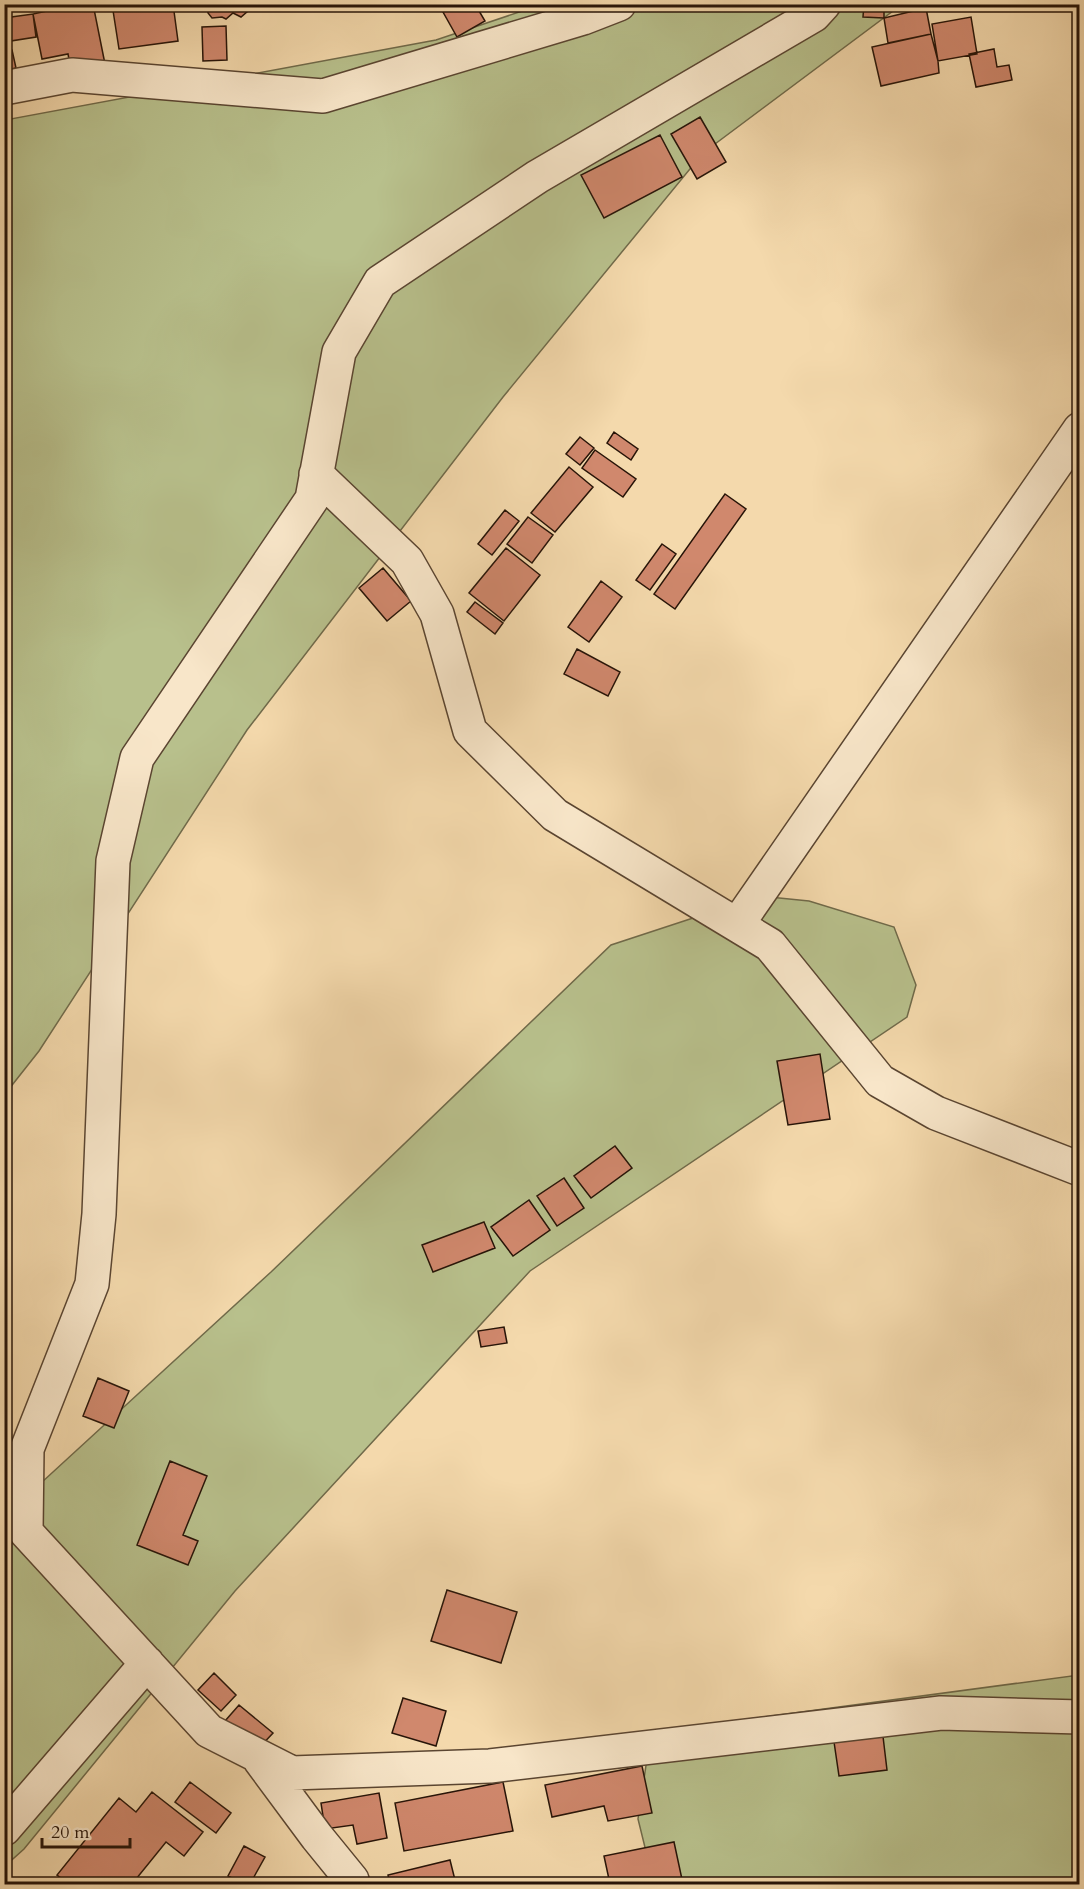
<svg xmlns="http://www.w3.org/2000/svg" width="1084" height="1889" font-family="Cardo,serif">
<style>
.green{fill:#b8c08c;stroke:#706a4a;stroke-width:1.5}
.building{fill:#d0886d;stroke:#271408;stroke-width:1.5}
.lines{fill:none;stroke-linecap:round;stroke-linejoin:round}
.minor-casing{stroke:#5a4531;stroke-width:36}
.minor{stroke:#f8e6c9;stroke-width:33}
</style>
<rect width="100%" height="100%" fill="#f4d9ac"/>
<filter id="stains"><feTurbulence type="fractalNoise" baseFrequency=".00333" numOctaves="4"/><feColorMatrix values="0 0 0 0 .2 0 0 0 0 .09 0 0 0 0 .02 0 0 0 .5 -.17"/></filter>
<radialGradient id="worn" r=".72"><stop offset=".6" stop-color="#630" stop-opacity="0"/><stop offset="1" stop-color="#630" stop-opacity=".3"/></radialGradient>
<path class="green" d="M540,5H901L703,153L503,397L247,730L39,1051L5,1094V120L436,40Z
M760,896L809,901L894,927L916,985L907,1017L530,1271L235,1591L24,1849L5,1866V1516L271,1272L611,945Z
M1079,1675V1884H654L638,1819L651,1732Z"/>
<path class="building" d="M79,4H93L106,69L72,75L68,54L42,59L33,14Z
M112,4H173L178,41L119,49Z
M206,4H255V5L241,17L233,13L226,19L222,17L212,18L208,13Z
M457,4H475L485,21L457,37L443,12Z
M864,4H884V18L863,17Z
M926,8L931,34L888,43L884,18Z
M33,14L36,37L4,42V18Z
M971,17L977,54L938,61L932,24Z
M226,26L227,60L203,61L202,27Z
M931,34L938,61L939,73L881,86L872,47Z
M994,49L997,67L1009,65L1012,80L976,87L969,54Z
M12,50L16,68L4,71V51Z
M700,117L726,162L697,179L671,134Z
M660,135L682,177L604,218L581,175Z
M614,432L638,449L631,460L607,443Z
M580,437L594,448L580,465L566,454Z
M595,450L636,479L623,497L582,468Z
M569,467L593,487L555,532L531,513Z
M725,494L746,509L675,609L654,594Z
M505,510L519,521L492,555L478,544Z
M528,517L553,535L532,563L507,544Z
M662,544L676,554L650,590L636,580Z
M506,548L540,575L504,621L469,593Z
M383,568L411,601L387,621L359,588Z
M601,581L622,597L589,642L568,627Z
M475,602L503,623L495,634L467,612Z
M577,649L620,672L608,696L564,674Z
M820,1054L830,1119L788,1125L777,1061Z
M615,1146L632,1168L591,1198L574,1176Z
M564,1178L584,1208L557,1226L537,1196Z
M529,1200L550,1230L513,1256L491,1227Z
M484,1222L495,1248L433,1272L422,1245Z
M504,1327L507,1343L481,1347L478,1331Z
M98,1378L129,1391L114,1428L83,1416Z
M170,1461L207,1476L183,1535L198,1541L188,1565L137,1545Z
M447,1590L517,1612L501,1663L431,1641Z
M214,1673L236,1695L221,1711L198,1690Z
M403,1698L446,1711L436,1746L392,1733Z
M239,1705L273,1733L258,1749L225,1721Z
M882,1728L887,1770L839,1776L833,1735Z
M642,1766L652,1813L608,1821L604,1806L552,1817L545,1785Z
M190,1782L231,1813L216,1833L175,1802Z
M503,1782L513,1831L404,1851L395,1803Z
M152,1792L203,1832L184,1856L166,1842L132,1884H69L57,1875L119,1798L136,1812Z
M379,1793L387,1838L357,1844L353,1825L325,1829L321,1803Z
M674,1842L683,1884H610L604,1856Z
M244,1846L265,1857L250,1884H244L228,1876Z
M450,1860L456,1884H390L388,1875Z"/>
<g class="lines">
<defs>
<path id="minor" d="M824,4L814,15L537,177L380,282L339,352L312,499L137,758L113,861L99,1214L92,1284L27,1449L26,1532L209,1731L292,1773L490,1766L941,1713L1080,1717
M4,88L72,75L323,96L583,18L619,4
M316,474L407,561L437,614L470,731L555,815L770,945L880,1081L936,1113L1080,1169
M737,925L1080,429
M260,1760L317,1837L352,1880L353,1884
M4,1829L147,1663"/>
</defs>
<use href="#minor" class="minor-casing"/>
<use href="#minor" class="minor"/>
</g>
<rect width="1084" height="1889" fill="none" stroke="#f4d9ac" stroke-width="24"/>
<rect x="6" y="6" width="1072" height="1877" fill="none" stroke="#271408" stroke-width="3"/>
<rect x="12" y="12" width="1060" height="1865" fill="none" stroke="#271408" stroke-width="1.5"/>
<path d="M42 1838v9h88v-9" fill="none" stroke="#271408" stroke-width="3"/>
<text x="51" y="1838" font-size="18" fill="#271408" stroke="#f8e6c9" stroke-width="4.5" paint-order="stroke">20 m</text>
<rect width="100%" height="100%" filter="url(#stains)"/>
<rect width="100%" height="100%" fill="url(#worn)"/>
</svg>
